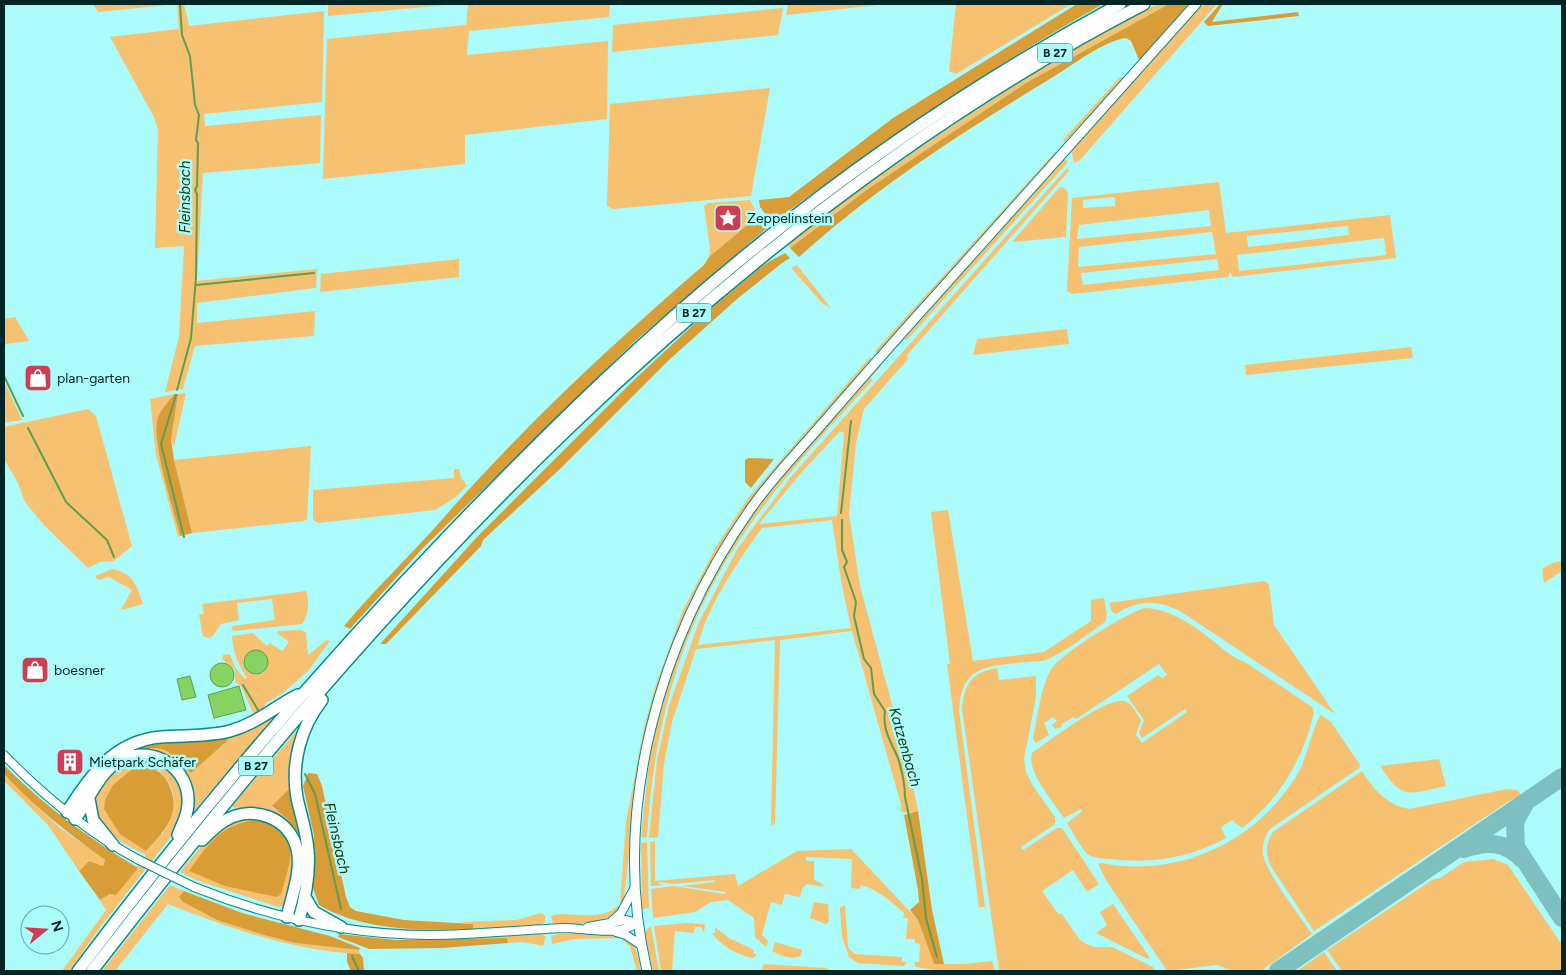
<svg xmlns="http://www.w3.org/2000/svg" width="1566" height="975" font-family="Figtree,sans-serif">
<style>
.green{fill:#f6c170;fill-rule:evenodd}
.forest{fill:#d89d37}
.water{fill:#86d361;stroke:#5e9f4f}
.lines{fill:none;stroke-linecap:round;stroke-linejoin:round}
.stream{stroke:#5e9f4f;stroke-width:2}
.taxiway{stroke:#7ec0c0;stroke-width:18}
.minor-casing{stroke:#0a8a8c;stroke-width:10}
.major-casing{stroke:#0a8a8c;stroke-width:11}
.highway-casing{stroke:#0a8a8c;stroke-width:14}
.minor{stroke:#fff;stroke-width:8}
.major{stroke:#fff;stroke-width:9}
.highway{stroke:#fff;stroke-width:11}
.minor-bridge-casing{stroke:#0a8a8c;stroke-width:10;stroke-linecap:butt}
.minor-bridge{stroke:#fff;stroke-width:8}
.labels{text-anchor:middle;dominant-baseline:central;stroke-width:5;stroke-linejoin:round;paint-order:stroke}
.shield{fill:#acfbfb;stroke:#356565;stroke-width:1}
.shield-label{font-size:12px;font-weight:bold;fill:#022525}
.poi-label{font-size:14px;fill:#022525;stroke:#acfbfb;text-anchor:start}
.water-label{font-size:15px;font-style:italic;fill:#193609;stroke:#acfbfb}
</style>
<rect width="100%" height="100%" fill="#acfbfb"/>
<path class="green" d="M93,4H184L189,26L324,11L322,102L204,114L205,126L321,115L320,163L203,173L197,281L317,269L316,288L197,303V323L315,311L314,336L195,346L183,389L165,392L179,337L184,246L155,248L158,130L154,117L110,37L179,29L177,4L98,12Z
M328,4H457L328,16Z
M468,4H610L609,17L469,31L467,55L608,41L607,119L465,135V164L323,179L327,39L466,25Z
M788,4H887L786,15Z
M956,4H1071L956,74L949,71Z
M1158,4H1169L1026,83L868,189L790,248L787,244C863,186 942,131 1023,80C1067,53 1111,24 1158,4Z
M1201,4H1217L1079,161L1074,163L1071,149Z
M783,8L778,35L612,52L613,25Z
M1120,77L1124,78L1065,142L1063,140Z
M770,88L751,196L613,209L607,206L610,104Z
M1056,151L1057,155L916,312L877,353L875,351Z
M1064,158L1068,162L907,340H904L884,362Z
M1067,168L1069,171L907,355L908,359L864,409L856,443L849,514L860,586L909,767L918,811L907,813L900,811L902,808L852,631L780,640L775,824L771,825L775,640L696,649L672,722L664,764L658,837L649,838L657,760L669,706L699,622L738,548L790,478ZM840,431L844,433L837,516L759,524L800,474ZM832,520L841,580L851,628L698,645C708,605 738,561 762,528Z
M1219,182L1226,233L1390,215L1396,258L1233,277L1230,272L1228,277L1072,294L1067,291L1072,198ZM1115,197V206L1083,208V200ZM1209,210L1211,226L1077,239L1079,225ZM1348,226L1349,235L1248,247L1247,236ZM1212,232L1216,254L1078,267L1079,247ZM1384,238L1386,255L1239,271L1237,255ZM1217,259L1219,270L1083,285L1081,273Z
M1063,187L1068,193L1066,237L1012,242L1059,188Z
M750,200L758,216L709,257L710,248L704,206L708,203Z
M459,259V277L320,292L321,274Z
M797,265L831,308L823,304L791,268Z
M15,317L29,341L4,344V319Z
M1067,329L1069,344L973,355L977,339Z
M1411,347L1413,358L1246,375L1245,365Z
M870,357L872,358L745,511L721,547L686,612L665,666L637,783L623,906L620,903L626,822L644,727L655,687L683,610L717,545L748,498Z
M879,364L881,366L871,377L872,381C827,430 782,478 745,532C681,623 653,729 647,838L641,837C645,799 648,761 656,724C674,650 707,576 751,514C790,461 836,414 879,364Z
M4,381L22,420L4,423Z
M186,393L174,447L171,439L178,394Z
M174,394C169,401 161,409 158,417C150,440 174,510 180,536L178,537L156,455L150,399Z
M88,409L96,416L132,546L114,561L100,562L88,568L45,526L25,502L18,483L4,459V427Z
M311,446L307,519L304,521L192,533L174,460Z
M454,469H459L461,478L467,485L456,497L435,510L318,523L313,520V490L454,478Z
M948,510L973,661L1044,652L1091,621V600L1104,598L1107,613L1105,622C1086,635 1067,651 1046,660C1041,662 1032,661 1027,662C989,666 961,664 959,711L985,907H979L947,664H950L931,512Z
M1562,561V571L1544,583L1542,569L1552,563Z
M112,569C133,573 137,585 143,604L121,610L132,590L109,577L98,580L95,576Z
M1264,581L1269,584L1274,625L1335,714L1180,611C1156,600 1139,599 1116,614L1112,612L1109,603Z
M306,591C310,600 308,617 302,624L234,631L231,629L233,626L275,620L272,599L237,603L239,620L221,624L212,637L208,638L203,636L199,615L204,613L202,604Z
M1145,608C1169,609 1194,625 1212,640C1223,649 1231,657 1245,662L1312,707L1314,713C1303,759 1280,799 1242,828L1232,820L1221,827L1226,838C1190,858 1152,864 1111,859C1105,859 1094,858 1089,855C1082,850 1072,831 1067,823L1082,811L1081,809L1064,818C1054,803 1026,771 1032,753C1048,742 1112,692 1127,702C1133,705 1137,715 1141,720L1136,735L1142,743L1187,712L1185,709L1142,738L1139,733L1144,720L1127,696L1158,675L1162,678L1167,675L1159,664L1076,719L1074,717L1061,724L1062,727L1055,729L1052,725L1057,721L1053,717L1044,723L1049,735L1036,743L1033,739C1037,719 1041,685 1052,668C1064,652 1126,613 1145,608Z
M300,630L306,632L308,655L327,640L330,641L308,671L283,693L266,703L261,711L253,713L241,686L235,682V670L222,659L223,655L230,654L235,667L245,679L247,678C238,664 233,653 232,636L253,633L267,646L270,643L282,651L289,642L277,633L278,631ZM257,650L266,669L263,673L255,675L243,661L252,651Z
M997,668L999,680L1036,676V697L1024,759L1026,772L1033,786L1055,817V824L1021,847L1023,850L1057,828H1062L1099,884L1087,892L1073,870L1042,891L1059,915L1061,913L1080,940L1086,944L1094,947H1112L1153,967L1155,971H999L962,709C964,684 972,672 997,668Z
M276,715L192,813L185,774L138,751L85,790L135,745L190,738Z
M1321,715L1331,722L1360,765L1359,768L1270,829C1265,836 1262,845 1263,854C1266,873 1300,916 1312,934L1261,971H1233L1217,965L1167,971L1106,880L1098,864L1101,863C1181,879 1262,839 1301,768C1307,755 1315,721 1321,715Z
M300,727C301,733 295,740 294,748C293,779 316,889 295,910L300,877L289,824L279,816L266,810L254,808L237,810L232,806ZM290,788L297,832L287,819L272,807Z
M141,757L166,764L182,783L184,810L173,834L101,926L69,971H62L106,910L100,900L111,894L116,895L146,855L119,841L99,820L94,800L110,772ZM132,769L159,770C180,792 176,810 162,834L104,809C107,789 118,781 132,769Z
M1439,759L1446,786C1408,794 1403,801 1380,766Z
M1362,771C1373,789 1387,805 1409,809L1507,789L1517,790L1522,796L1509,801L1314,931L1272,868C1265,855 1265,844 1273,832Z
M4,774L59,827L105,860L103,866L89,861L79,871L48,825L4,781Z
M254,815L291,840L294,874L285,905L278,907L196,880L180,872L209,837L227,823Z
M655,841V881L735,874L738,886L797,851L851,849L918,920L934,964H964L992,961L995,971H944L916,967L914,962H919L920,944L915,943V939H906L908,918H903L904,913C891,902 878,889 861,885L860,889L851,888L852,859L806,857V861H814V880L821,883L825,887L807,884L802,889L800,897L785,894L782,905L771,902L762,935L768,941L766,947L755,937L754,918L728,900L711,902L695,912L653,918L651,889L674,886L724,894L726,892L682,886L715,882V880L674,884L659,882V884L664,885L651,886L650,842Z
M647,842L649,908L642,909L641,843Z
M1493,859L1508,865L1562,945V971H1342L1327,950L1432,880L1440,878L1464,862Z
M170,885L184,891L180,897L183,902L217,920L264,935L295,943L359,950L360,954C292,951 230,928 168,904L115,971H102Z
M814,902L828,904L829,921L826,924L810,918Z
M1113,904L1150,958L1148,959L1096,933L1107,925L1100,912Z
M845,905L848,947L854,954L902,957V962H907L904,966L858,963L849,957L842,937L840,908Z
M617,906L621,909C608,922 571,928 553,923L551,916C567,910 601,923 617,906Z
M541,913L545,916V922L538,926L473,929L472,924L461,922L516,920Z
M686,923L705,924L704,933L701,927H695L694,933L675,931L672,971H661L654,926Z
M650,926L651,927L659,971H653L645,937V932Z
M715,927L729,938L754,950L753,953L757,955L753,958C737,955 721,946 712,933H715Z
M541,934L546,937L543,946L523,942L508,943L507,938L454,939Z
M559,934C577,934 618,928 631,942C638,949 639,962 641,971H637L630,947L621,938L575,939L552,944L551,936Z
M775,942L802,950L801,956C792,960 781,956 772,951Z
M1324,952L1337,971H1297Z
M764,964L826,968L831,971H761Z"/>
<path class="forest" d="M1077,4H1103C987,69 879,144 772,223L760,207L759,200L789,197L893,118Z
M1169,4H1189L1139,60L1131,41L1126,38C1103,41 1073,65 1053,77C964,131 876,187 799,257L790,248L868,189L1026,83Z
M1220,4H1223L1212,22L1298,12L1299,16L1208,26L1204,22Z
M758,216L767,228L635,341L422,549L350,629L344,626C374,590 408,558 439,523C520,430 611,345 704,265L709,257Z
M785,253L790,258L782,263L737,299L669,360L561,468L483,540L481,546L386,644H380L477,537L635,379L708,311L765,264Z
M174,394H178L171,439L174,460L192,533L180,536C174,510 150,440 158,417C161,409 169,401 174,394Z
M748,458L774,459L751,488L745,482V460Z
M226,736L228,740L191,773C166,748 167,745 130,750C161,741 193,743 226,736Z
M4,765C44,806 89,838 138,868L116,895L110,894L100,900L79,871L89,861L103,866L105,860C69,834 35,807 4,774Z
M149,767C159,771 165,775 169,785C182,813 165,830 146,851L120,834L104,809L105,800L113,785L132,769Z
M308,773L317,774L322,786L346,897L350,907L356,911L404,920L473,924V929C423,931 363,931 319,905L313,888L314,836L303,786Z
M290,788L298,833L287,819L272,806Z
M918,811L932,910L944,964H934L918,920L910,910L919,902L918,890L904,815Z
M263,819C303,835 290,862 281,894L277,897L225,886L189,871C212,839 223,823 263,819Z
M184,891L242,913L330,936L360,948L359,950L295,943L264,935L217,920L183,902L179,897Z
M339,934L396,940L507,938L508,943L442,948L369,949L338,937Z
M347,953L360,954L363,958L364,971H351L347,962Z"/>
<path class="water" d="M244 662a12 12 0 1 1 24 0a12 12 0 1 1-24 0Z
M210 675a12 12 0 1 1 24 0a12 12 0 1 1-24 0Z
M190,676L196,697L182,700L177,679Z
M239,686L246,710L214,718L208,695Z"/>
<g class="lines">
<path class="stream" d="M196,285L314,273
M4,376L23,416
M177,390L191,338L196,277L197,194L195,190L197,186L198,143L196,140L199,115L195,105L190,56L182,35L180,4
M176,395L161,444L184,537
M28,428L66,502L107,540L114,557
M841,513L851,421
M842,520V550L847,562L844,567L856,602L854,616L864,659L871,668L874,694L885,711C882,729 891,742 898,758C902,771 905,783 905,797L922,879L926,918L937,957
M243,685L258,710
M305,774L315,794L341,909
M352,956L359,971"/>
<path class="taxiway" d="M1525,804L1515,822L1516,847L1562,918
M1464,849C1486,841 1505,841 1522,859
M1278,971L1562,777"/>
<defs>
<path id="minor" d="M4,755C44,796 88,833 139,860
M194,887C269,917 350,935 430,935C475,935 519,930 563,928C586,928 617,937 637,923
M612,921L621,913L634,889
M588,927L626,920L637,923
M616,932L626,935L641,945"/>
<path id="major" d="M647,971C610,812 659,638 752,507C771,480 794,456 816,431C855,386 895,340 935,296C1022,198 1109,101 1196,4"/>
<path id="highway" d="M89,799L93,820L113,845
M67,812C91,776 113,741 161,737C185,735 207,737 230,731C256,724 274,707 298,695
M75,819C88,801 98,775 116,763C146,743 186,763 188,798C189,813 183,822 178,835
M202,840C209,833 217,825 226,820C253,805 289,817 297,849C302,870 292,896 287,917
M305,897L314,912L341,927
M299,920C305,899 310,874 308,851C307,833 301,816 297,798C291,764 300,728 322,700
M78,971C193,818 318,671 451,533C549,431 650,332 761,243C873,152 993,73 1120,4
M92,971C379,598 721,223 1144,4"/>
</defs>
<use href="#minor" class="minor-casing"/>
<use href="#major" class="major-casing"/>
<use href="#highway" class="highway-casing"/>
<use href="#minor" class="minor"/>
<use href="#major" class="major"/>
<use href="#highway" class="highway"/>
<defs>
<path id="minor-bridge" d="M139,860L194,887"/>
</defs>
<use href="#minor-bridge" class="minor-bridge-casing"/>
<use href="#minor-bridge" class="minor-bridge"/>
</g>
<defs>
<symbol id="sight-square" viewBox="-11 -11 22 22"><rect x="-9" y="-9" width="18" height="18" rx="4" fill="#ce3d52" stroke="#acfbfb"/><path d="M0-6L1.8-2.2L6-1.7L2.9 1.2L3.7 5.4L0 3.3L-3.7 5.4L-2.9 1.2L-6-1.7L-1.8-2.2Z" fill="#fff"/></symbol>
<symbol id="shop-square" viewBox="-11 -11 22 22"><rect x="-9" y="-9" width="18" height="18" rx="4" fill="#ce3d52" stroke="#acfbfb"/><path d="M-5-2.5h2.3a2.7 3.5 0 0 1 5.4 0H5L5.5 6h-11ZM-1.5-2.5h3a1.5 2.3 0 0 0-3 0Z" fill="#fff"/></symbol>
<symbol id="building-square" viewBox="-11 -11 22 22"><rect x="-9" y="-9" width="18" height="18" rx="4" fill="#ce3d52" stroke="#acfbfb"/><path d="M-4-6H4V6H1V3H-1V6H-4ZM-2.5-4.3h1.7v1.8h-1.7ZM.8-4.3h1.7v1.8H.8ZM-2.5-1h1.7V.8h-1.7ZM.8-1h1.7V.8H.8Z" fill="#fff"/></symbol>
</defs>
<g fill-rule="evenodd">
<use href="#sight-square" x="712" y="202" width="32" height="32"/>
<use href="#shop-square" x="22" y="362" width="32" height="32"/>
<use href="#shop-square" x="19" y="654" width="32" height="32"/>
<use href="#building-square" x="54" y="746" width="32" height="32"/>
</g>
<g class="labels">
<g class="shield">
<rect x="1037.5" y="43.5" width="35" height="19" rx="4"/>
<rect x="676.5" y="303.5" width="35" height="19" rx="4"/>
<rect x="238.5" y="756.5" width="35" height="19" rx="4"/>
</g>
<g class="shield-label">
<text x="1055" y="53">B 27</text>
<text x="694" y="313">B 27</text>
<text x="256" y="766">B 27</text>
</g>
<g class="poi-label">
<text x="747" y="218">Zeppelinstein</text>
<text x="57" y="378">plan-garten</text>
<text x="54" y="670">boesner</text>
<text x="89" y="762">Mietpark Schäfer</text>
</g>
<g class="water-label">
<text transform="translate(185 197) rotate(-90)">Fleinsbach</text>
<text transform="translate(905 747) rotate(74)">Katzenbach</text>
<text transform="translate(337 838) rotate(77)">Fleinsbach</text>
</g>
</g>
<rect width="1566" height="975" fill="none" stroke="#022525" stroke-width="10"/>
<g transform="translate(45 930) rotate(72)"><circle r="24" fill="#acfbfb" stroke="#68a5a5"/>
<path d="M0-4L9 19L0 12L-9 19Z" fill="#ce3d52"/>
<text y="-8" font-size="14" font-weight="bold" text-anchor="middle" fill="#022525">N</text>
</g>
</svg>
